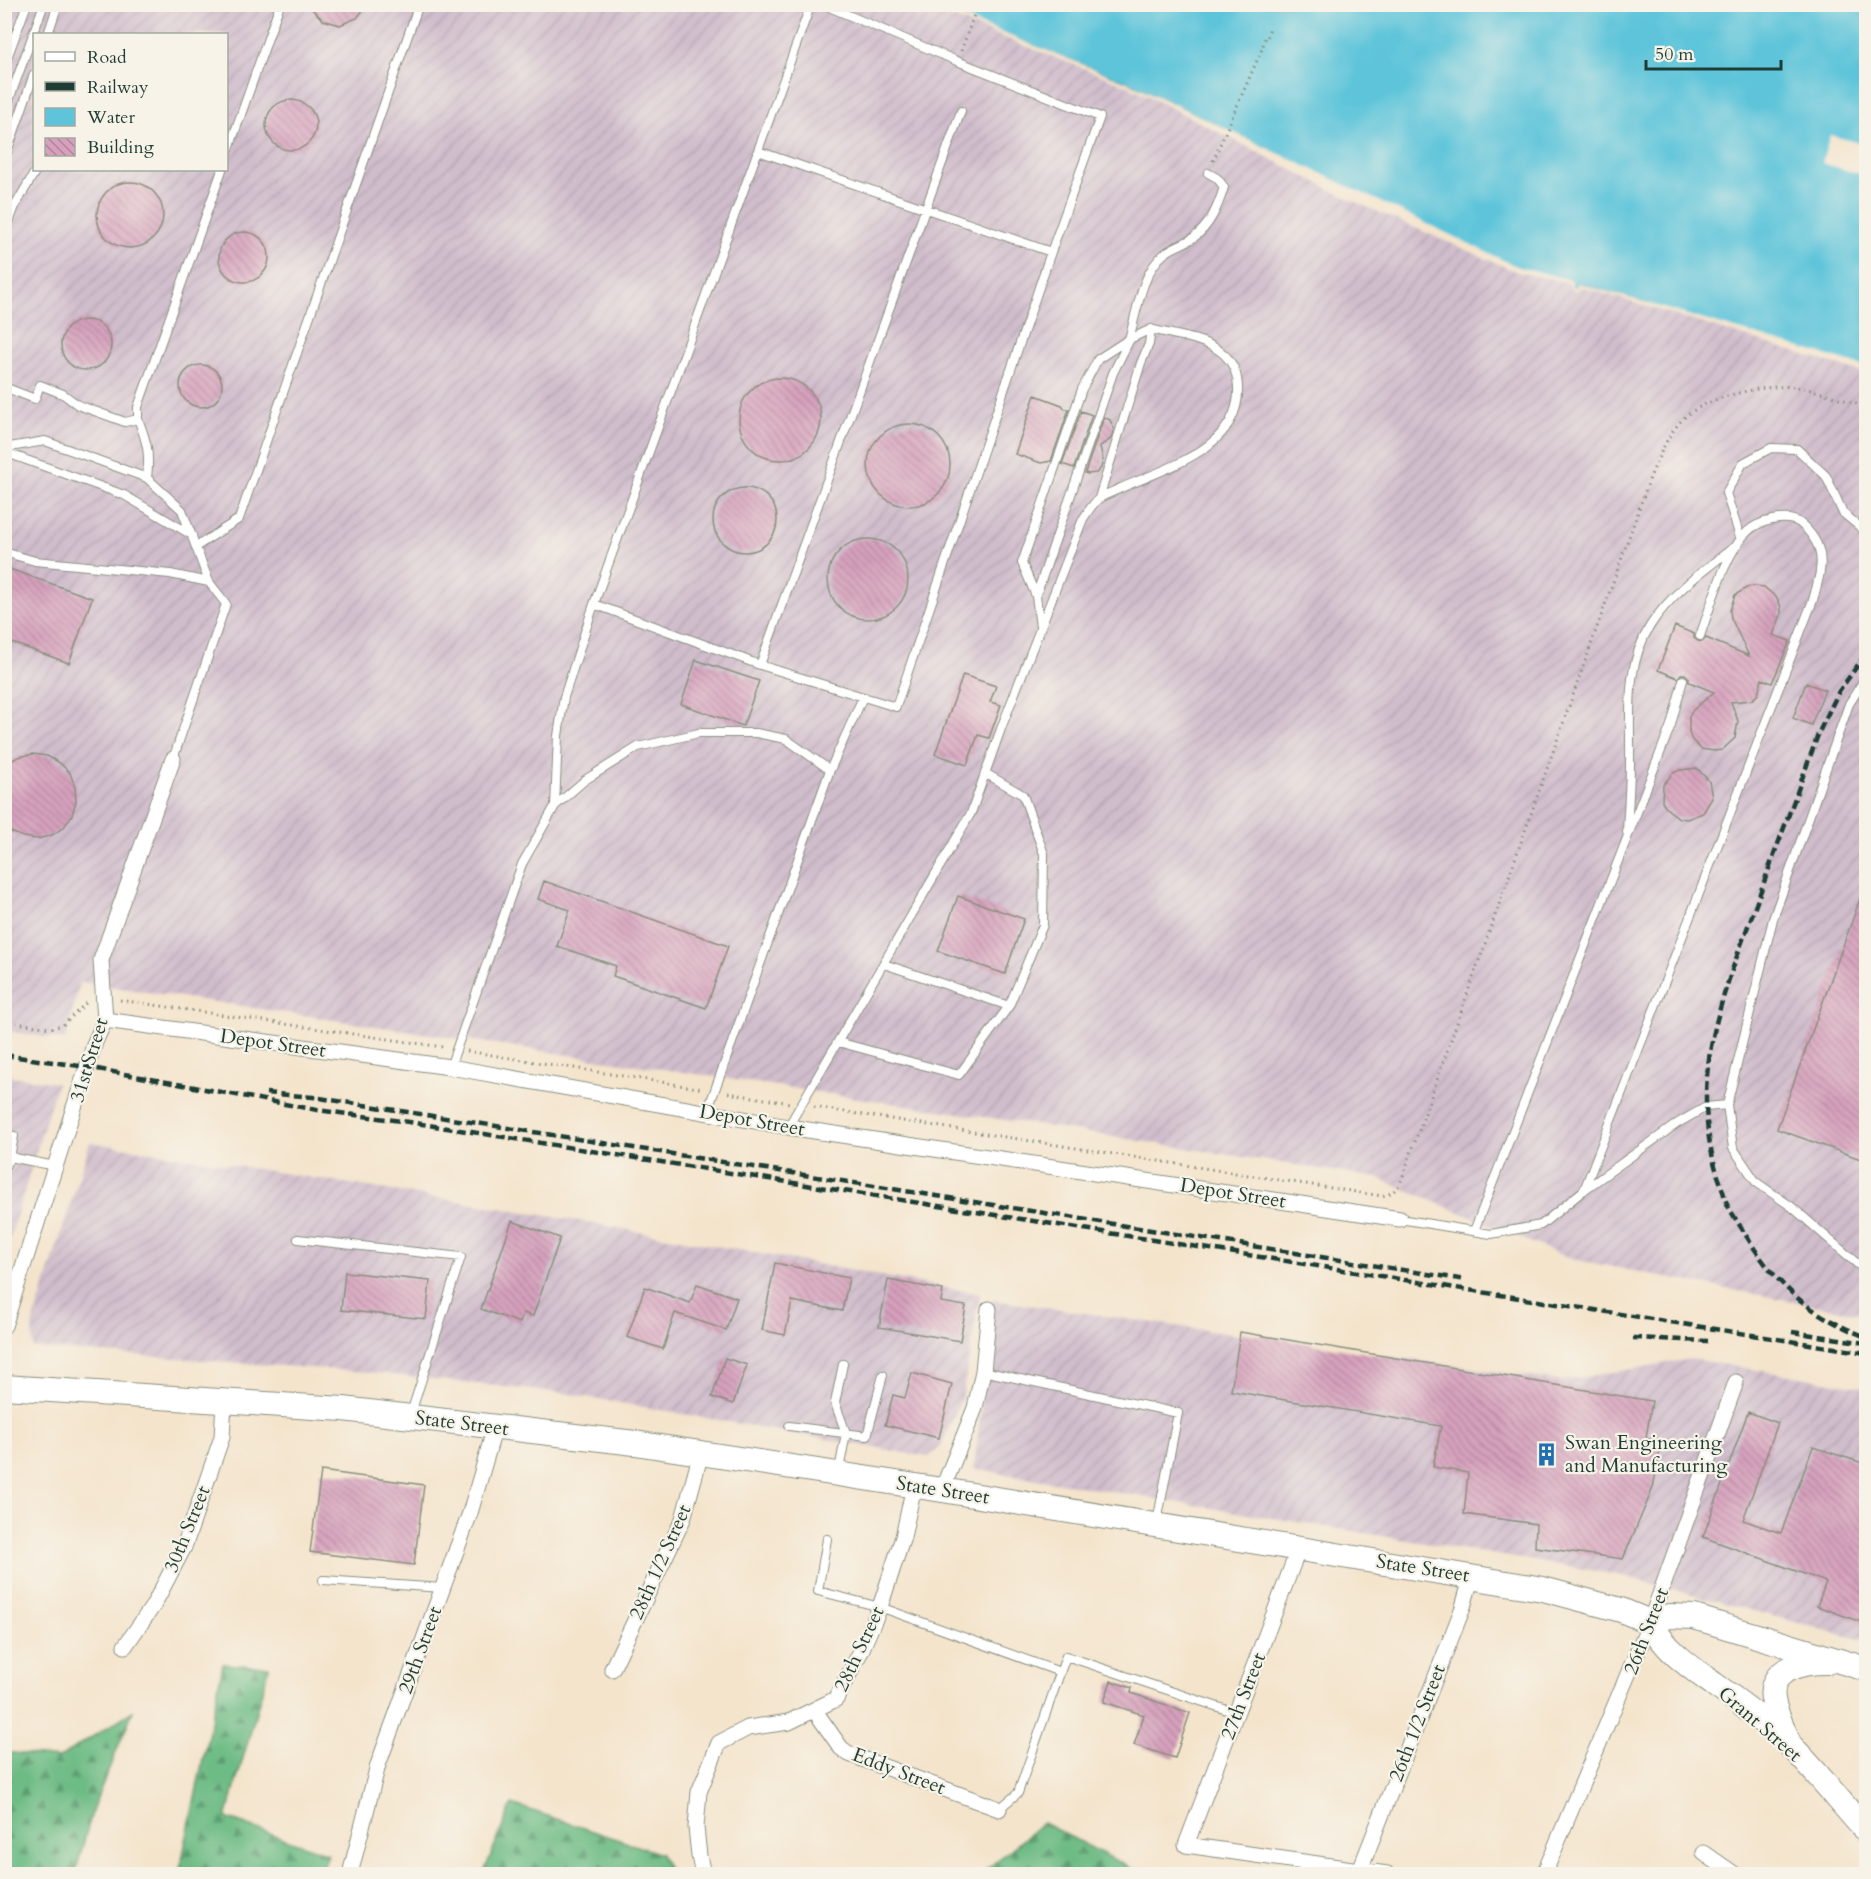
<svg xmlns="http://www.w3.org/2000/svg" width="1871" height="1879" font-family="Cardo,serif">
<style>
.industrial{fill:url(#industrial-furrows);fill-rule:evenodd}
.forest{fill:url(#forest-firs);stroke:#467c5c;stroke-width:1.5}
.water{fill:#5dc4da;stroke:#3e8087;stroke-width:1.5}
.pier{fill:#f4e4cc}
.building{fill:url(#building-back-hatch)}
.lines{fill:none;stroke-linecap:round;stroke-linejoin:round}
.service-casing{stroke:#8a9080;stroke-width:10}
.minor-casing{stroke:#8a9080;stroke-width:17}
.primary-casing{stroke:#8a9080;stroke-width:26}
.path{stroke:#8a9080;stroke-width:3;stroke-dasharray:1.5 4.5;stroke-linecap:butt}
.service{stroke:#fff;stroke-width:8}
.minor{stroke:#fff;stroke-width:15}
.primary{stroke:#fff;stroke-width:24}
.rail{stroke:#1f3d34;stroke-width:4.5;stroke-dasharray:9 4.5;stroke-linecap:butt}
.labels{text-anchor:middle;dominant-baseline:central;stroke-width:4.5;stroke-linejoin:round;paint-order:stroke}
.street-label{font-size:20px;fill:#1f3d34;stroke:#f7f3e8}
.poi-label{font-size:20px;fill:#1f3d34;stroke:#f7f3e8;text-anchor:start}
</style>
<defs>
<pattern id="industrial-furrows" width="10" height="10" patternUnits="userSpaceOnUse" patternTransform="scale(1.5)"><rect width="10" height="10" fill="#d0bdcc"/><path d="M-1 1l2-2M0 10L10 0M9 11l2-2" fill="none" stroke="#b2a3b0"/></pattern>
<pattern id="forest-firs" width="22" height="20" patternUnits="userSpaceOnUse" patternTransform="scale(1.5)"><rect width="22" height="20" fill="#6ebc85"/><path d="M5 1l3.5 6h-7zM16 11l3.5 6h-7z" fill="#5a9a6e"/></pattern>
<pattern id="building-back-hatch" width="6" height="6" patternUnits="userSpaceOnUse" patternTransform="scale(1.5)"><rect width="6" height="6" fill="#d7a1bd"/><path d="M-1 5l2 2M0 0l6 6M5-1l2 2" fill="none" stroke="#ae849a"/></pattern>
</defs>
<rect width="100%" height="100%" fill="#f7f3e8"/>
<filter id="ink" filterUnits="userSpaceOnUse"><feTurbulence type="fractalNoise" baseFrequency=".0167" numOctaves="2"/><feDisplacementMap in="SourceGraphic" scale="12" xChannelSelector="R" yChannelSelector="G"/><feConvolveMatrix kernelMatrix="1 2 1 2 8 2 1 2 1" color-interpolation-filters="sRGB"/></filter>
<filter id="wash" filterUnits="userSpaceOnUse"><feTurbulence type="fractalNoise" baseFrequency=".008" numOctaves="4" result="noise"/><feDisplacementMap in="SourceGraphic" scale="24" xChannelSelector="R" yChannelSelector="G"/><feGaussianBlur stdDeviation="1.35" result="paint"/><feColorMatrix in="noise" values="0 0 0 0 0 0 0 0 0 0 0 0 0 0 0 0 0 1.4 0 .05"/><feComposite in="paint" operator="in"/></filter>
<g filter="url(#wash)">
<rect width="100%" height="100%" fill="#f4e4cc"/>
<path class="industrial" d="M4,5H926L1130,83L1572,280L1576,287L1578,283L1866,371V1315L1571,1259L1378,1178L1018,1122L80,982L65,1040L5,1031ZM34,34H226V170H34Z
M5,1075L57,1083L5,1254Z
M90,1142L580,1221L980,1294L962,1398L940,1447L928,1457L569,1394L367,1372L33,1348L32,1326Z
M993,1300L1561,1381L1691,1359L1866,1388V1641L1619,1575L974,1469Z"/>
<path class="forest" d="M223,1664L269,1667L226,1818L328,1854L321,1874H179Z
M133,1711L94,1805L75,1874H5V1752L59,1758Z
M512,1804L661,1854L670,1874H483Z
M1043,1823L1142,1874H981Z"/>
<path class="water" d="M926,5H1866V371L1579,283L1576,287L1572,286V280L1518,270L1130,83Z"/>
<path class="pier" d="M923,4L931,5L1130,83L1518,267L1572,280V286L1576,287L1578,283L1866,367V374L1580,286L1577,290L1571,289L1569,282L1517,272L1351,200L1129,86L925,7Z
M1830,135L1866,145V176L1822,163Z"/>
<g id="blocks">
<path class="building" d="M307,4H368L357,18L340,25L323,20Z
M266 125a25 25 0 1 1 50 0a25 25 0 1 1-50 0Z
M97 215a33 33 0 1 1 66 0a33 33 0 1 1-66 0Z
M219 257a25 25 0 1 1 50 0a25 25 0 1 1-50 0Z
M61 345a25 25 0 1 1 50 0a25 25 0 1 1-50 0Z
M180 386a21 21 0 1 1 42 0a21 21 0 1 1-42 0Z
M739 419a41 41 0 1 1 82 0a41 41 0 1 1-82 0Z
M1035,395L1062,405L1065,409H1069L1051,461L1041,463L1015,454Z
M1081,411L1092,415L1074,468L1062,464Z
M1104,417L1110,420L1114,429L1111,439L1100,446L1103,460L1101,468L1096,473L1088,474L1085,473Z
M868 465a41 41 0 1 1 82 0a41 41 0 1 1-82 0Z
M713 520a32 32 0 1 1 64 0a32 32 0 1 1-64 0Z
M828 579a40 40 0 1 1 80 0a40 40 0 1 1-80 0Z
M4,567L92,598L69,663L4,640Z
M1756,586L1764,587L1777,598L1781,607V615L1773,635L1790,641L1772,683L1762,679L1758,694L1752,700L1731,702L1738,721L1735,738L1722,750L1714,751L1701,749L1692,740L1689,733V717L1693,710L1714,692L1689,682V678L1685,674H1681L1678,678L1658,670L1675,626L1694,634V638L1698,641L1702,642L1706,638L1749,656L1731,618L1730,610L1735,595L1748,587Z
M696,660L759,681L743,726L681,704Z
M963,675L996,686L990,702L1001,705L989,738L978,735L967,765L935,754Z
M1806,683L1825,690L1811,725L1793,718Z
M33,754L47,756L60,763L70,773L75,787L76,801L72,815L64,827L52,835L38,839L23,837L11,832L4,826V765L18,757Z
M1697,768L1709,781L1712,798L1703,813L1687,819L1679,818L1666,808L1662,801L1663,785L1673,773L1680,770Z
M544,881L728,946L706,1008L613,976L616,966L557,946L570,910L538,899Z
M1865,885H1866V1161L1777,1129Z
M958,896L1024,919L1005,974L938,951Z
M512,1221L560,1238L533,1316L523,1313L520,1323L481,1309Z
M775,1263L849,1278L842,1311L792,1301L785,1335L762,1330Z
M345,1272L430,1281L426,1319L341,1310Z
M888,1280L943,1290L941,1302L966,1306L960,1341L879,1327Z
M697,1284L737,1298L726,1330L675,1313L663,1349L627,1337L645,1287L690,1303Z
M1240,1332L1652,1401L1646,1438L1662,1440L1653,1488L1623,1559L1535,1547L1536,1524L1464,1514L1468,1473L1433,1467L1441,1426L1231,1391Z
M725,1358L747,1365L733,1404L712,1397Z
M912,1373L952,1384L939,1438L885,1425L893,1395L905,1398Z
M1748,1412L1778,1423L1743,1520L1781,1533L1813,1447L1866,1464V1624L1817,1606L1826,1582L1703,1537Z
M321,1471L424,1485L414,1565L310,1552Z
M1111,1681L1132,1688L1131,1693L1190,1713L1175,1758L1134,1745L1144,1715L1104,1702Z"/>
</g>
</g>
<g filter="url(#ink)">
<use href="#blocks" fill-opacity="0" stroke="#8a9080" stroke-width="1.5"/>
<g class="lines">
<defs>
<path id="service" d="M811,4L594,604L760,665L896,707L1051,252L1100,117L957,61L822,4
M48,34L58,4
M4,66L27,4
M4,114L44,4
M758,151L1051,252
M226,157L280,4
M4,161L34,74
M4,236L15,206L36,170
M4,387L35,399L40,385L63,394L78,405L125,422L138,419V407L222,170
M138,419C147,442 150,453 147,478
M4,448L45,441L147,478L182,510L209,582L226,604L173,759
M4,452L124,495L192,535
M1741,540L1726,493L1743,463L1771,448L1797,449L1826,476L1843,513L1866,532
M197,546L239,519L419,4
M4,552L35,561L170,574L209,582
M1036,596L1022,563L1082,389L1098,359L1129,339C1137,312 1141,273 1164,254C1172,247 1184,244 1193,238C1210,226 1218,207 1224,187L1217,178L1208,173
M1040,627L1036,596L1113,373L1130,339L1151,329
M760,665L961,111
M1866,677L1849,704L1773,919L1727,1105L1733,1148L1756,1182L1792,1207L1861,1267L1866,1270
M555,806L558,736L564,697L594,604
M1627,832C1628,809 1630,786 1630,763C1631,716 1624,668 1650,626C1670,594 1704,570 1733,548
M884,964L1009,1006L1043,925L1044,854L1023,795L985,773
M838,1042L959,1075L1009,1006
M450,1067L522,864L555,806L585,780L638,747L699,733H756L786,739L830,770
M707,1112L830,770L863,697
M788,1127L971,813L1002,726L1083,519C1088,512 1093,502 1100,498C1106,494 1115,491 1121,488C1166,468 1241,448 1238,387C1236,340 1188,339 1151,329L1149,344L1141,363L1099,498
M4,1135L14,1136L10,1157L55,1166
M4,1168L10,1157
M1584,1190L1813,600C1817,585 1824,565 1819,550C1817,541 1808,529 1800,523C1787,514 1759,521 1748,531C1725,552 1711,606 1700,636
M1400,1219L1491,1234L1541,1225L1584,1190L1678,1123L1706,1107L1727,1105
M1474,1231L1671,725L1683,680
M298,1239L461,1257L411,1413
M983,1371L1178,1413L1157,1522
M789,1426L867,1436L883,1375
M839,1470L846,1433L835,1403L843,1364
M827,1539L818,1591L880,1607L1060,1672
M323,1580L443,1588
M999,1809L1018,1793L1066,1656L1236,1713"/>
<path id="minor" d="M105,1020L450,1067L788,1127L1400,1219
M4,1326L95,1042L105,1020L101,960L173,759
M942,1490L975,1408L983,1371L989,1309
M1299,1548L1186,1845L1387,1874
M125,1646L153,1606L184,1547L222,1437L224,1402
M612,1669L683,1519L701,1453
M815,1711L841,1748L849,1754L999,1809
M1704,1853L1734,1874
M1360,1870L1462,1610L1472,1576
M350,1874L378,1765L470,1513L495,1427
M703,1874L699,1856L696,1827L699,1792L719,1743L748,1728L789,1722L836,1699L861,1651L880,1607L903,1537L914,1486
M1544,1874L1650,1622L1736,1382"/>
<path id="primary" d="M4,1387L343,1409L635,1443L942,1490L1543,1589L1621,1610L1650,1622L1670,1616L1694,1617L1866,1669
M1650,1622C1666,1651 1689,1666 1715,1685C1739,1702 1770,1725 1790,1745C1817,1772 1841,1803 1866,1831
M1789,1743C1784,1729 1775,1714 1773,1699C1768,1667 1805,1662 1827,1662"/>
</defs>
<use href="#service" class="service-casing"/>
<use href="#minor" class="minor-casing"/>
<use href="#primary" class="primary-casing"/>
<path class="path" d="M961,51L978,4
M1213,161L1262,49L1265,38L1267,39L1270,27
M120,1000L443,1047
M4,1021L51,1028L63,1025L88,1001
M467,1051L704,1089
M728,1093L790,1103
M814,1107L1382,1196L1392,1193L1400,1184L1651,475C1660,455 1667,435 1683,419C1704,397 1766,384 1795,387C1815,389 1847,401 1866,407"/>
<use href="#service" class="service"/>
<use href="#minor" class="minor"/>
<use href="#primary" class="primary"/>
<path class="rail" d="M1866,654L1839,691L1819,732C1798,790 1776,849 1755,907C1722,997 1687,1079 1718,1176C1722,1186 1724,1197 1728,1206C1734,1217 1741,1227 1747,1237C1778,1288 1811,1315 1866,1337
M4,1055L87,1067L317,1110L409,1122L1866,1353
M266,1093L313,1097L1466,1280
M1792,1332L1866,1343
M1633,1338L1708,1341"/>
</g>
</g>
<defs>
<symbol id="building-bare" viewBox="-9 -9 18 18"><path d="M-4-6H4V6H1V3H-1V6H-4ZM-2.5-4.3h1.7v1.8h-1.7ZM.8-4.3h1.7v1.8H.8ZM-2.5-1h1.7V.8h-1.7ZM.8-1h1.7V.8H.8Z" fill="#1f6fb2" stroke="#f7f3e8" stroke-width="2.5" paint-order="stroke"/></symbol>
</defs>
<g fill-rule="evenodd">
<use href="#building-bare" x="1530" y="1438" width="33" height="33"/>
</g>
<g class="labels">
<g class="street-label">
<text transform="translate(273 1043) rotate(8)">Depot Street</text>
<text transform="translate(89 1060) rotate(-73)">31st Street</text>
<text transform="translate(752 1120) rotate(10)">Depot Street</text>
<text transform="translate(1233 1193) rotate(9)">Depot Street</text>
<text transform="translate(462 1423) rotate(7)">State Street</text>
<text transform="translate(943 1490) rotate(9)">State Street</text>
<text transform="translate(187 1529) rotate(-68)">30th Street</text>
<text transform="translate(660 1562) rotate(-66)">28th 1/2 Street</text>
<text transform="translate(1423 1568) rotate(9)">State Street</text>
<text transform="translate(1646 1631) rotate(-69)">26th Street</text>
<text transform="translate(859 1649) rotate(-65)">28th Street</text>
<text transform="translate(420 1650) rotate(-70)">29th Street</text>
<text transform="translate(1243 1696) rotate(-69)">27th Street</text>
<text transform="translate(1417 1723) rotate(-69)">26th 1/2 Street</text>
<text transform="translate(1760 1724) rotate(41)">Grant Street</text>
<text transform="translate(899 1771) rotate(21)">Eddy Street</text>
</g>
<g class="poi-label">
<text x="1565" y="1442">Swan Engineering<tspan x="1565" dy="23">and Manufacturing</tspan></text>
</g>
</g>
<rect width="1871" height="1879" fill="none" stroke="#f7f3e8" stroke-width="24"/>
<rect x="33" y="33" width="195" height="138" fill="#f7f3e8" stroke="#a1aaa0" stroke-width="1.5"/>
<rect x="45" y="52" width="30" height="9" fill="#ffffff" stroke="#a1aaa0" stroke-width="1.5"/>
<text x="87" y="63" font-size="18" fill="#1f3d34">Road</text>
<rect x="45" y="82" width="30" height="9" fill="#1f3d34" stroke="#a1aaa0" stroke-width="1.5"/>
<text x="87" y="93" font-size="18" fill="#1f3d34">Railway</text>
<rect x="45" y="108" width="30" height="18" fill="#5dc4da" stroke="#a1aaa0" stroke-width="1.5"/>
<text x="87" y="123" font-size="18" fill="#1f3d34">Water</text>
<rect x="45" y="138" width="30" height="18" fill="url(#building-back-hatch)" stroke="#a1aaa0" stroke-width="1.5"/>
<text x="87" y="153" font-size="18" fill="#1f3d34">Building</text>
<path d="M1646 60v9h135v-9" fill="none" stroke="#1f3d34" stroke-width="3"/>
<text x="1655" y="60" font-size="18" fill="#1f3d34" stroke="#f7f3e8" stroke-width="4.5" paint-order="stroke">50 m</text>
</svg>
